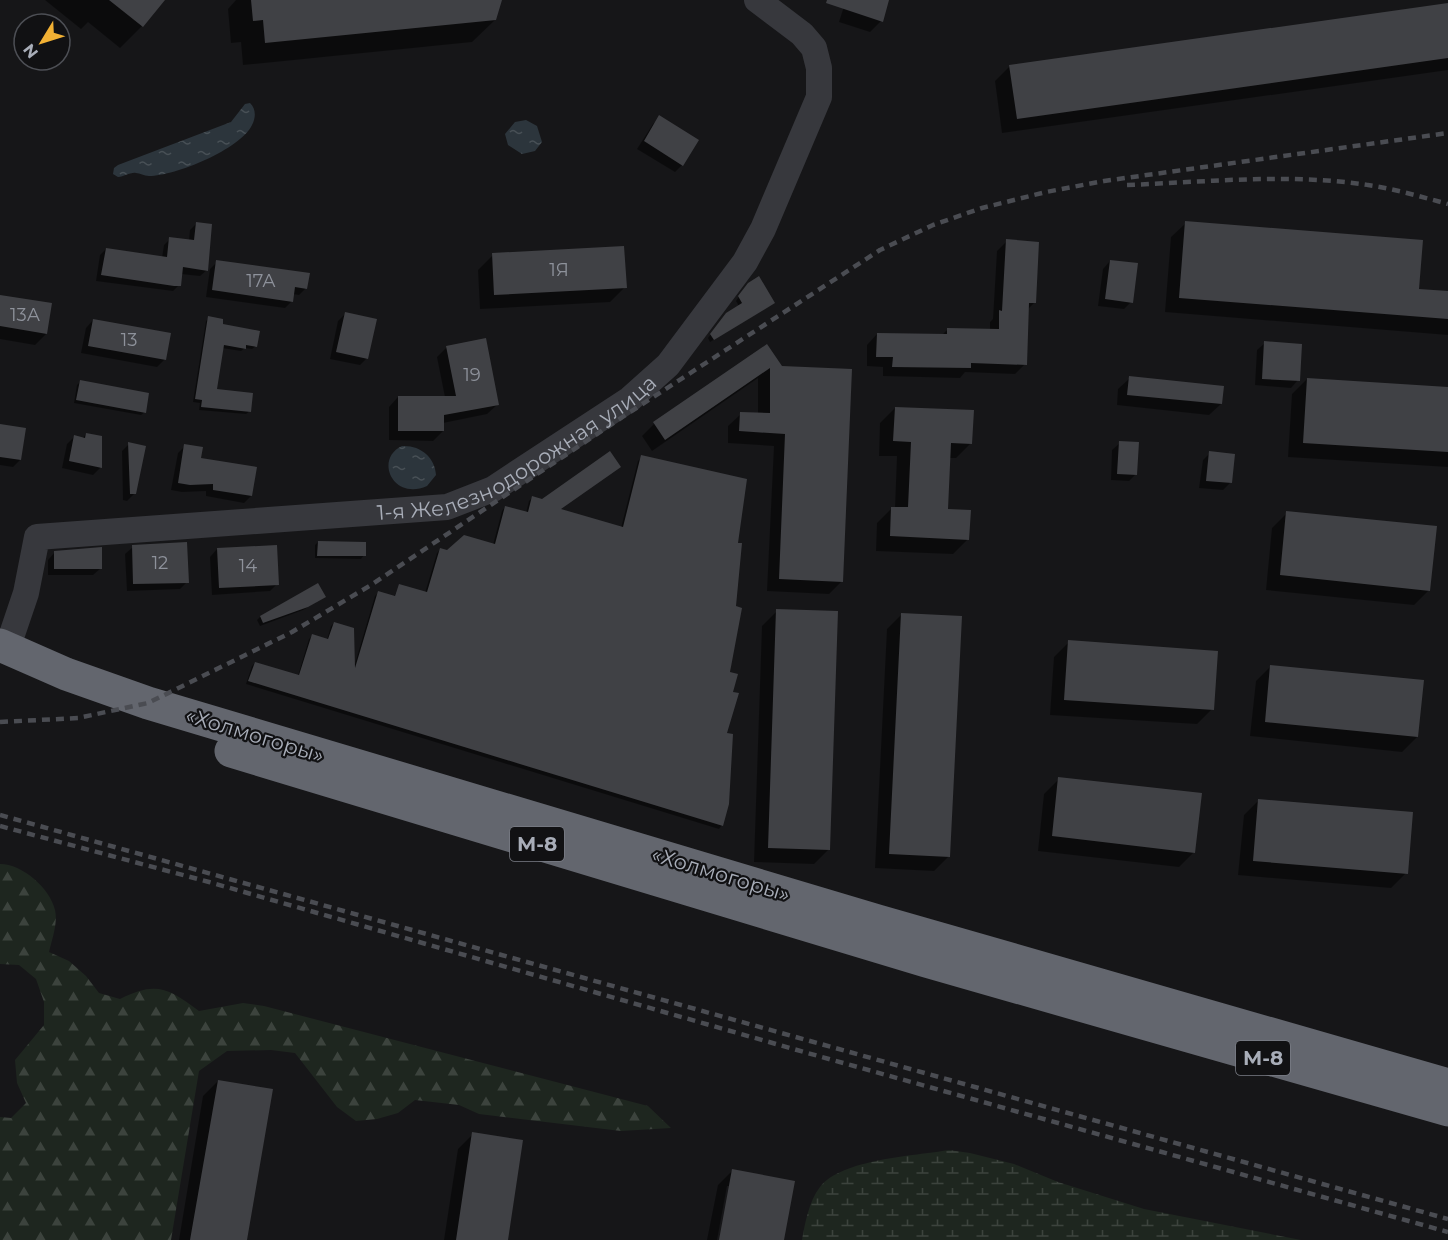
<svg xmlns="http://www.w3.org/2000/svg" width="1448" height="1240" font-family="Montserrat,sans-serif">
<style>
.forest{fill:url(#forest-firs)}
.wetland{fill:url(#wetland-marsh)}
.water{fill:url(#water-ripples)}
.shadow{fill:#0007}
.building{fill:#404145}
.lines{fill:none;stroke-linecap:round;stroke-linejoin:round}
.minor{stroke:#37383d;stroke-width:26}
.highway{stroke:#63666e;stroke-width:33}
.rail{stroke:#4a4c52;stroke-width:4.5;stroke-dasharray:8 6;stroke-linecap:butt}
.labels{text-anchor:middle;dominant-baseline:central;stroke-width:4.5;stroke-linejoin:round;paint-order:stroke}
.number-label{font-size:18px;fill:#8e929b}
.shield{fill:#111113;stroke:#7b7e86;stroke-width:1.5}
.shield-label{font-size:20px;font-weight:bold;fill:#a8adb8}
.street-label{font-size:21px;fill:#a8adb8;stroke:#111113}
</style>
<defs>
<pattern id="forest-firs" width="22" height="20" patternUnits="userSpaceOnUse" patternTransform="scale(1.5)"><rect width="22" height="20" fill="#1e261f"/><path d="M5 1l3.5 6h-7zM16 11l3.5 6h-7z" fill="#3c433d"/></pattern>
<pattern id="wetland-marsh" width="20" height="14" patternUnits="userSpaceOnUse" patternTransform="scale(1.5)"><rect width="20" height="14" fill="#1e261f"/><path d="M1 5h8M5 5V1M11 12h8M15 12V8" fill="none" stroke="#3c433d"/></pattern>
<pattern id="water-ripples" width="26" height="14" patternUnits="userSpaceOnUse" patternTransform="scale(1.5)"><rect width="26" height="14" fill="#2c353c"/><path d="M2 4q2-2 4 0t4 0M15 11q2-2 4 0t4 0" fill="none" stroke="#485056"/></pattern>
</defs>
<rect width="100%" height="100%" fill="#161618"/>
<path class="forest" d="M0,864C22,864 50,888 55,910C58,923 52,939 49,952L69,961L86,976L99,993L120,999C156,981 168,988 199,1011L243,1003L264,1006L648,1106L671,1128L621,1131L479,1114L459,1105L415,1100L398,1113L377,1119L356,1121L337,1107L295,1053L271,1050L227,1051L199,1071L171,1240H0V1117L11,1118L26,1103L17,1083L15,1060L44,1025V1002L36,979L19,965L0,964Z"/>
<path class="wetland" d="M949,1150L970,1153L1014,1164L1058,1182L1144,1209L1301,1240H802C805,1223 809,1201 820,1187C842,1159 914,1156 949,1150Z"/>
<path class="water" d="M250,103C256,109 256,117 252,125C241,149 175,176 149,176C144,176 140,173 136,173C130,172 124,177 118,177L113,174L114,168L118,165L231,122L245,104Z
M526,120L537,126L542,142L535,151L522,154L508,145L505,134L515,122Z
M402,446C420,445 435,457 436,475L427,486C393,501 374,459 402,446Z"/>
<path class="shadow" d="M45,0H163L142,26L120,48L88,22L81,29Z
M236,0H501L495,20L472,42L243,65L241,42L231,43L228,9Z
M846,0H888L881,21L870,32L839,22Z
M1448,5V70L1002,133L995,81L1010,66Z
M660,117L682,165L675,172L637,149L653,124Z
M1186,223L1418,291L1448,293V335L1165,312L1171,237Z
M196,224L207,270L200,276L181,274L179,285L173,291L96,281L100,255L106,249L162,258L164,245L170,239L189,241L190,230Z
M1007,241L1034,303L1027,310L1025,364L1015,374L965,372L960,378L883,376V367L867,366V345L877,334L941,336L948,329L990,330V322L993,319L997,251Z
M493,255L625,287L610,302L480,309L478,270Z
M1110,261L1131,302L1124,309L1098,306L1103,269Z
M217,262L306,288L299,295L293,294L292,301L285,308L206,297L210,269Z
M745,288L774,303L710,342L708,338L723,318L739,306L736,301Z
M0,296L46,334L35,345L0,339Z
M345,314L367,358L360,365L330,359L338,321Z
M209,318L256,346L252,349L245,348L241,351L222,348L215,390L250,411L246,414L199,410L200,403L193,402L206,321Z
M93,320L169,335L164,360L157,367L81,353L86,328Z
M1265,343L1298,380L1291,388L1255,385L1257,350Z
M767,346L841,582L829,594L767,591L774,446L728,443V426L741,414H758V378L652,451L642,436L654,424Z
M447,347L497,405L487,414L443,423V431L433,441L389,440V407L398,397H445L437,357Z
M1130,378L1221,404L1209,415L1117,405L1118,389Z
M1307,379L1448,388V467L1288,457L1292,394Z
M80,382L145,412L141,415L74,403L77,385Z
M895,408L971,443L956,458H949L947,511L968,539L953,554L876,551L877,523L892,508H895L897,456H879L880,423Z
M0,426L20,460L13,467L0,465Z
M86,434L100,468L93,475L62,468L67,444L74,437L82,439Z
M1120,443L1136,474L1129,481L1111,480L1112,450Z
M129,444L135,493L127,501L123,500L122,451Z
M185,446L199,459L251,496L244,503L206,496V491L182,492L171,490L178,453Z
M1210,453L1230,483L1223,490L1199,488L1203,460Z
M641,458L737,544L722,825L719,829L246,684L252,666L255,663L298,676L309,639L312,636L327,640L331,626L334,623L354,667L375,596L378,593L394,597L399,586L425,593L437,553L440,550L447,552L493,545L502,511L505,507L526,513L529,501L532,498L559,510L621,528L638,461Z
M1287,513L1429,590L1414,605L1266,590L1272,528Z
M318,542L364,555L361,559L315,558V545Z
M133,547L187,582L180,589L127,591L125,554Z
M217,549L277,584L270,591L212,595L210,557Z
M55,552L101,568L93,575H48V560Z
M321,599L303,610L260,626L257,620L260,617Z
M777,611L829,849L814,864L754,862L762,626Z
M902,614L949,856L934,871L875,868L887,629Z
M1069,642L1212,709L1197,724L1050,715L1054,657Z
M1271,666L1417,737L1402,752L1250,736L1256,681Z
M1059,779L1194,852L1179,867L1038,851L1044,794Z
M1259,800L1406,873L1391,888L1238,875L1244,815Z
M218,1081L245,1240H179L203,1096Z
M473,1134L506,1240H444L458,1149Z
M733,1170L782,1240H720L730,1186H727L717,1240H707L718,1185Z"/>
<path class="building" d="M109,0H165L143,27Z
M251,0H502L496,20L265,43L263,20L253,21Z
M827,0H889L883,22L826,3Z
M1448,3V58L1017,119L1009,65Z
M659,115L699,140L683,166L644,141Z
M1185,221L1423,240L1419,289L1448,291V319L1179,298Z
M196,222L212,224L208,271L183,267L181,286H174L101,275L106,248L167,257L169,237L194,240Z
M1006,239L1039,242L1036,303H1029L1027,365L971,363V368L892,367L893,357H876L877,333L947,334V328L999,329V310L1002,311Z
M624,246L627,288L494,295L492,253Z
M216,260L310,273L307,289L295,287L293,302L212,290Z
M1110,260L1138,263L1133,303L1105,299Z
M759,276L775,303L714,340L710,334L726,313L742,303L738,296L748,283Z
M0,295L52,303L47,334L0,326Z
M345,312L377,319L368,359L336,352Z
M208,316L223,319V324L260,331L257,347L246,345V349L224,345L217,389L253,393L251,412L201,407L202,400L195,399Z
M93,319L171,333L166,360L88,346Z
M486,338L499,405L444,415V431H398V396H456L446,346Z
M1264,341L1302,344L1300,381L1262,379Z
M767,344L782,366L852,369L843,582L779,579L785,434L739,431L740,412L770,413V368L665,440L653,422Z
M1129,376L1224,386L1222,404L1127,395Z
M1307,378L1448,387V452L1303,443Z
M80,380L149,393L146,413L76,400Z
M895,407L974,410L972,444L951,443L948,509L971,510L969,540L890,536L891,507H908L911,442L893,441Z
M0,424L26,428L21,460L0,457Z
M86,433L102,436V468L69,461L74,435L85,438Z
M1119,441L1139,442L1137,475L1117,474Z
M128,442L146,446L136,494H130Z
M184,444L203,447L201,458L257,467L252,496L213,490V484L190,485L178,483Z
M610,451L621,467L561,509L623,527L641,455L747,479L738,543H742L736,606L742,608L730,672L738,674L733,692L739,693L727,733L733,734L729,804L723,826L248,681L255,662L299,675L312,634L328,639L334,622L354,628L355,668L378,591L395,596L399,584L427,592L440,548L447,550L464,535L495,544L505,506L528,512L532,496L542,499Z
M1209,451L1235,454L1232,483L1206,481Z
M1286,511L1437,526L1430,591L1280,575Z
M318,541L366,542V556H317Z
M187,542L189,583L133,584L132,545Z
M277,545L279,585L219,588L217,548Z
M102,547V569H54V551Z
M318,583L326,597L308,607L263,623L260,616Z
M776,609L838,611L830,850L768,848Z
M901,613L962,616L950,857L889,854Z
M1068,640L1218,651L1214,710L1064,700Z
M1270,665L1424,680L1418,737L1265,722Z
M1058,777L1202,793L1195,853L1052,836Z
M1258,799L1413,812L1408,874L1253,861Z
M218,1080L273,1089L247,1240H190Z
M472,1132L523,1140L508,1240H456Z
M732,1169L795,1181L784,1240H719Z"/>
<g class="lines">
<path class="minor" id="s1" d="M7,649L26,593L37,537L447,507L493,489L630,399L668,365L745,262L763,229L819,97V68L814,48L802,34L757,0"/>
<path class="highway" d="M0,645L66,674L148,703L878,921L1448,1085
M231,751L926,961L1448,1110"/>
<path class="rail" d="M1127,185C1207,182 1289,173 1368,185C1395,189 1422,197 1448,204
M0,722L78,718L148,703L292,632L371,585L624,416L880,250L933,225L982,208L1046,192L1104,181L1448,133
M0,815L1448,1219
M0,826L209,882L804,1052L1448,1232"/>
</g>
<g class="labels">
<g class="number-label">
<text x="559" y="270">1Я</text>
<text x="261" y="281">17А</text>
<text x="25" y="315">13А</text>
<text x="129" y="340">13</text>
<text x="472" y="375">19</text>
<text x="160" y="563">12</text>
<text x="248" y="566">14</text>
</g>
<g class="shield">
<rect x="510" y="827" width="54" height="34" rx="4.5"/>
<rect x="1236" y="1041" width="54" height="34" rx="4.5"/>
</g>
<g class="shield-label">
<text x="537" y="844">М-8</text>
<text x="1263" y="1058">М-8</text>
</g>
<g class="street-label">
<text stroke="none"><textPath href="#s1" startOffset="614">1-я Железнодорожная улица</textPath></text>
<text transform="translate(255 735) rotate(17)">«Холмогоры»</text>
<text transform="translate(721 874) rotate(17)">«Холмогоры»</text>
</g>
</g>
<g transform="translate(42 42) rotate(232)"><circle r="28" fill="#111113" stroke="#4d4f55" stroke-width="1.5"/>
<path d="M0-4.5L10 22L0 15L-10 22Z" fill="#f2b134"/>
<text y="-9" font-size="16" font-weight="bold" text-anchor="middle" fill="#a8adb8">N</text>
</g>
</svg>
